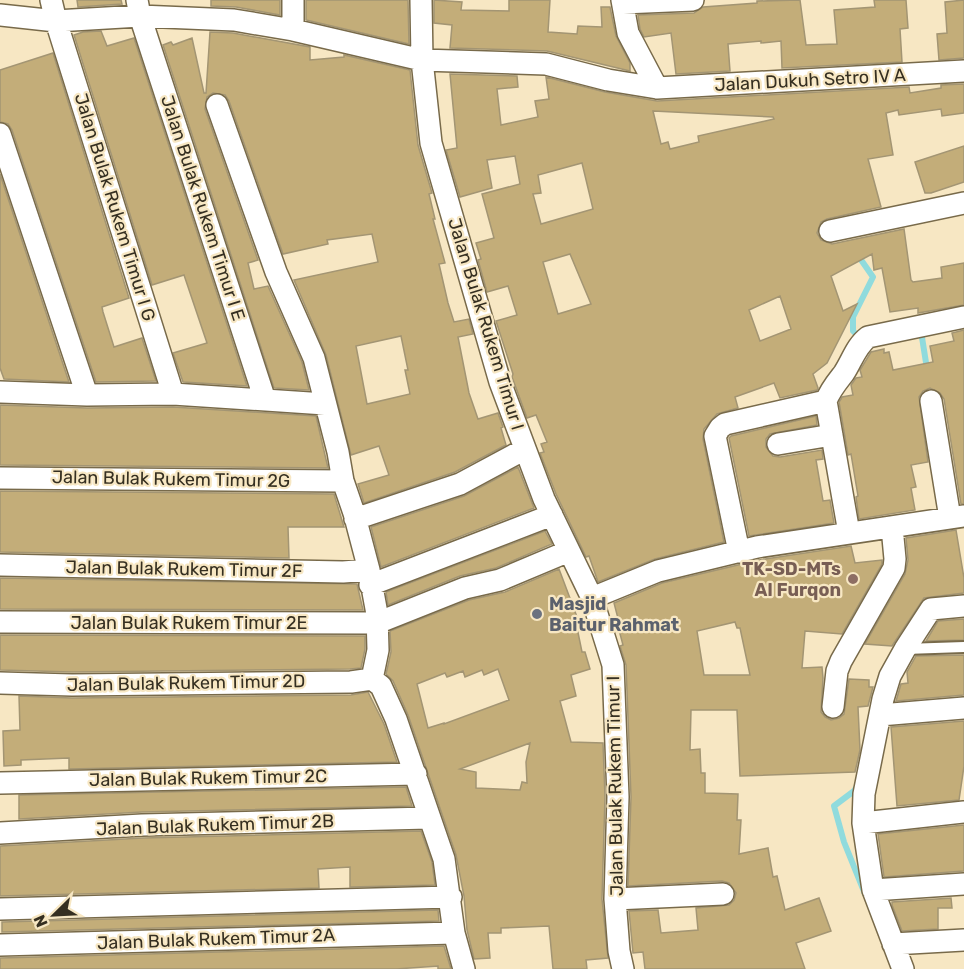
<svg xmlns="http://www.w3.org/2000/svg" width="964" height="969" font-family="Rubik,sans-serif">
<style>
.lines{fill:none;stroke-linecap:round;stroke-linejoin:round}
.stream{stroke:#90dbdd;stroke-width:6}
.building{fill:#c3ad79;stroke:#a39573;stroke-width:1.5;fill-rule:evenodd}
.service-casing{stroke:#786a4a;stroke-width:14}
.minor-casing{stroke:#786a4a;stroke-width:24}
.service{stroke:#fff;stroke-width:10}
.minor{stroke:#fff;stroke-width:21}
.education-dot{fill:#8d6e63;stroke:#f7e7c3;stroke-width:2}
.worship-dot{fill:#6b7280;stroke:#f7e7c3;stroke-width:2}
.labels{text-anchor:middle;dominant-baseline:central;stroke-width:4.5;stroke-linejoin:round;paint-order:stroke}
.street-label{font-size:18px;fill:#352f21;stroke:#f7e7c3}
.education-label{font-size:18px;font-weight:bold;fill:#785e54;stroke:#f7e7c3;text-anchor:end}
.worship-label{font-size:18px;font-weight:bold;fill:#5b616d;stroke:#f7e7c3;text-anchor:start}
</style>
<rect width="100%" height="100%" fill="#f7e7c3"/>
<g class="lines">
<path class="stream" d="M857,254L873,277L853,317V331L859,337
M919,332L921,331L927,369
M858,785L854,791L834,806L844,842L865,894"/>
</g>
<path class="building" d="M77,0H121L122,4L78,7Z
M211,0H280V15L236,7L211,6Z
M306,0H408L409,44L306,20Z
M434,0L462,2L461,10L509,11V0H550L548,32L577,34L578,26L602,27L601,7H610L616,36L630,63V71L547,51L450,48L452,25L434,23Z
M800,0L806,45L837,44L834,10L875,7L874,0H906L908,28L900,29L902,62L782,68L781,41L761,43V41L728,44L730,71L676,74L671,33L644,37L640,29L638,15L694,13L703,7L757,3V1Z
M964,0V58L939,60L937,34L947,33L945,2Z
M101,31L107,46L134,38L247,386L183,382L173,353L207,343L184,275L152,285L74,35L83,32Z
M210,32L233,33L310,47V60L344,57V55L410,70L418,145L432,193L429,194L435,219H433L445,263L439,264L448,303L454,322L469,319L473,334L458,337L469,393L478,419L498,413L503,427L501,428L506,445L455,472L364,503L358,484L389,475L379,446L351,455L326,355L294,280L378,262L372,234L327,240L328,244L283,254L229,101L225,95L213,93L207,97L205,109L258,260L248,263L254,289L268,286L302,362L309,390L274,388L163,45L171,42L173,45L192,38L204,93H206ZM401,336L408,370H405L410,394L367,404L356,346Z
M53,53L129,298L102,307L103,312L114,347L142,338L156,381L96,382L12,130L8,124L0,122V70Z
M450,74L517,76L518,87L497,89L501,125L538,117L535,101L549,99L546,77L605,92L657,101L909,87L910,93L941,88V85L964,84V113L942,116L941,109L899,115L898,110L886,113L893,155L868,159L881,207L827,219L821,222L817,233L821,240L832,244L904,229L911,280L913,282L942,278L941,267L964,263V305L918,313V308L890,312L882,268L874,270L872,254L831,276L843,311L857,304L827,363L813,374L818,388L817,390L780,398L774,383L735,397L738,408L717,414L704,429L703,439L724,542L655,559L598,582L589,556L586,557L556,494L540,453L544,452L541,444L547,442L536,415L527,418L512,377L513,374L496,321L517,315L508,286L487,292L478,260L481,259L476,243L494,238L482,194L520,184L515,156L487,160L492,188L460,197L446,150L457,148ZM653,111L773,117L774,119L698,136L699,142L670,149L668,142L661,144ZM582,163L593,209L541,224L533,194L541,193L538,175ZM570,254L591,304L558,314L543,262ZM780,296L791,329L760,341L749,310Z
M964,146V182L931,193H925L915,162Z
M0,174L69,382L4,379L0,368Z
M964,330V504H961L944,399L940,393L930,388L923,391L919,397L928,462L911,465L916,487L911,488L915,510L859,519L856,497L858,496L851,454L848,455L839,402L841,399L842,397L853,395L851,385L856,378L862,377L860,370L871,352L884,349V353L889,352L893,370L933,362L930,346L954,341L952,333Z
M0,405L87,408L173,407L316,416L328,468L0,465Z
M816,416L817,425L770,434L766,439V447L773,456L780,457L822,450L823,459L816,460L823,501L830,500L834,523L749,536L729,438L731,436Z
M518,467L534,508L381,567L371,527L464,496Z
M0,491L334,494L344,527H288L289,558L0,552Z
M956,530L964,578V593L924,598L892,646L865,644L905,574L908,560L906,538Z
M545,531L552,544L496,568L460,576L388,605L386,592Z
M851,546L855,563L882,560V564L842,634L805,631L802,668L822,667L823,678L821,712L825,717L831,720L839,718L844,714L849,679L869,680V687H873L868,706L858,707L860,750L855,772L740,776L737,710H691L690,750L700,749L701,773H705V793L738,794L737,820H741L739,854L768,848L773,877L777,876L785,910L819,898L831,931L796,943L805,969H645L643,952L633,953L629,911L658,910L661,933L698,930L696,908L729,905L734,900L736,893L729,883L722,881L628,886L631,797L626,665L620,646L623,645L619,630H621L614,603L662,583L759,560ZM735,622L737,628H740L750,675H704L697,631Z
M559,569L577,617L575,618L582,652H585L590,669L571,675L576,696L560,701L571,742L603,743L605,797L602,899L608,958L586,960L587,969H553L549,926L501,928V933H488L490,958L474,959L467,930L464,896L456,855L408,715L393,681L386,674L391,652L390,631L469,600L505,592ZM498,669L509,700L444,724V723L428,728L417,684L445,673L447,677L463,671L465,677L482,670L484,675ZM530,743L526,762L527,783L522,782L520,790L476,788V772L460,769Z
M0,578L357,584L363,610L0,609Z
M964,619V640L926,641L938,621Z
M0,635L365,636V649L361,668L350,669L72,672L0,670Z
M964,655V695L896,701L901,684L908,683L907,672L916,656Z
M368,692L384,724L397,762L69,769V758L21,760V765L4,766L3,731L20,730L19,696L72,698L351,695Z
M964,721V766L959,800L897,806L891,727Z
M406,787L412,806L142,812L19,819V795Z
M964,825V871L884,877L878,834Z
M421,831L432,862L435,885L350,887V867L318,869L319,888L0,896V846L143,838Z
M951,898L952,908H938V929L902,931L892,905V902Z
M438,910L439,921L2,932V922Z
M444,946L451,969H438V966L396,969H0V958Z"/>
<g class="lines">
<defs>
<path id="service" d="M905,649L964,647"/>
<path id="minor" d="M51,0L56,21L173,394
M137,0L140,16L265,400
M421,0L422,60L431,143L500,382L544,499L592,598L613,665L618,797L615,899L619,951L623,969
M622,0L628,33L657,88
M623,3L693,0
M0,15L56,21L140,16L234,20L293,30L422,60L546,64L608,80L657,88L964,71
M293,30V0
M217,105L276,272L314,358L338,452L343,481L354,513L369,570L377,614L378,650L372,679
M0,134L87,395
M830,231L964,203
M0,392L87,395L173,394L325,404
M931,401L950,518
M778,444L832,435
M0,478L343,481
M355,519L460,484L525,449
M849,533L826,401C830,390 837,382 844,373C852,361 856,346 868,337L964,317
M739,552L715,436L720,428L725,424L826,401
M0,565L343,572L369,570
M370,585L552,515
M592,598L658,571L757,547L964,516
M0,622L377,623L465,588L500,580L569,551
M372,679L381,686L396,719L444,859L454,933L464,969
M0,683L72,685L351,682L372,679
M833,707L837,671L841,661L894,568L895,559L892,527
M880,715L964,708
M0,783L416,774
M863,823L964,812
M0,833L142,825L429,818
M873,890L964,884
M615,899L723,894
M0,909L451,897
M893,944L964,940
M0,945L454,933
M903,969L873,890L863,823L864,794L883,699L890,676L905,649L931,609L964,606"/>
</defs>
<use href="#service" class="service-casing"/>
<use href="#minor" class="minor-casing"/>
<use href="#service" class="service"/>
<use href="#minor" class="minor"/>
</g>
<circle class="education-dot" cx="853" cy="579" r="6"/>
<circle class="worship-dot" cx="537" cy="614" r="6"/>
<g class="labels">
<g class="street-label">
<text transform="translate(810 80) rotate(-3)">Jalan Dukuh Setro IV A</text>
<text transform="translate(115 207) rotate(73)">Jalan Bulak Rukem Timur I G</text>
<text transform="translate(203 208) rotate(72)">Jalan Bulak Rukem Timur I E</text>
<text transform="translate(486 324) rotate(73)">Jalan Bulak Rukem Timur I</text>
<text transform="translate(171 479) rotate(1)">Jalan Bulak Rukem Timur 2G</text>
<text transform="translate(184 569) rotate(1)">Jalan Bulak Rukem Timur 2F</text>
<text x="189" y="623">Jalan Bulak Rukem Timur 2E</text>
<text transform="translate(186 683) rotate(-1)">Jalan Bulak Rukem Timur 2D</text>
<text transform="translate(208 778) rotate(-1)">Jalan Bulak Rukem Timur 2C</text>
<text transform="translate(615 786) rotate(-91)">Jalan Bulak Rukem Timur I</text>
<text transform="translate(215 825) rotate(-2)">Jalan Bulak Rukem Timur 2B</text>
<text transform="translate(216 939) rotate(-2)">Jalan Bulak Rukem Timur 2A</text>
</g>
<g class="education-label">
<text x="841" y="569">TK-SD-MTs<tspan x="841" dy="21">Al Furqon</tspan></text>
</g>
<g class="worship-label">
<text x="549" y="604">Masjid<tspan x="549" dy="21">Baitur Rahmat</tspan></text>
</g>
</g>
<g transform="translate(54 915) rotate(246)" stroke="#f7e7c3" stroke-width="4.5" paint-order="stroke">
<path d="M0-4.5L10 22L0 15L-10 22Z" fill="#352f21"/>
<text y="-9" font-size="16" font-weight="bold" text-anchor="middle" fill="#352f21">N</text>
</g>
</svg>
